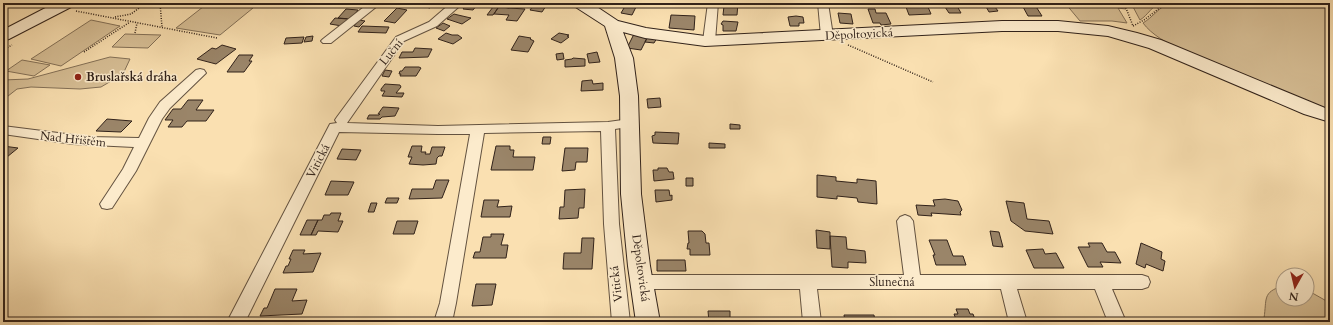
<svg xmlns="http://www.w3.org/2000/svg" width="1333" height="325" font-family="Cardo,serif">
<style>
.green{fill:#d8c097;stroke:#847158}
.building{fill:#9a8569;stroke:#31221a}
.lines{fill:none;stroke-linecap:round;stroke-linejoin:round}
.street-casing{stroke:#635240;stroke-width:2}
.secondary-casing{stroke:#31221a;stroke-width:2}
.path{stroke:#31221a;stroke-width:1.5;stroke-dasharray:1 1.5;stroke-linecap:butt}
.street{fill:#fcebcc;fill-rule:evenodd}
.secondary{fill:#fcebcc;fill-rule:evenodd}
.poi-dot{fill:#8f2418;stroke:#fcebcc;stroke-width:1.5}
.labels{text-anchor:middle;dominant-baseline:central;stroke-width:3;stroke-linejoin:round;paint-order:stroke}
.street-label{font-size:12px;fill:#31221a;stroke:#fcebcc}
.poi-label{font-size:12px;font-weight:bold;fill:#31221a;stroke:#fcebcc;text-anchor:start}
</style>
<rect width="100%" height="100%" fill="#fae0b1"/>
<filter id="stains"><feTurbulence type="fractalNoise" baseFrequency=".005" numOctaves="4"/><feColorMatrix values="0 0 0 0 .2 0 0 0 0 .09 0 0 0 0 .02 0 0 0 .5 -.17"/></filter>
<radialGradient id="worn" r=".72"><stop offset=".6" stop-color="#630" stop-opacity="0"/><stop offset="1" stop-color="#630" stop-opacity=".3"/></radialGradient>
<path class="green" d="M208,3H221L253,8L220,35L176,28Z
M1065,3H1124L1126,9L1118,8L1127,23L1112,21H1080Z
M1131,3H1160C1152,6 1148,15 1140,20Z
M1170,3H1330V110C1297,97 1264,83 1231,70C1205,59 1160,46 1143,23C1153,17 1159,7 1170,3Z
M91,20L120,26L61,66L31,59Z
M125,34L161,35L148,48L112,47Z
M110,57L130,59L123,74L101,87L80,89L31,87L17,89L3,100V80L28,79Z
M22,60L50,65L34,76L6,71Z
M1283,286V299H1307V290L1330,303V316H1325L1330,322H1267L1264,318C1267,299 1262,292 1283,286Z"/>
<path class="building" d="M418,3H435L430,8L416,5Z
M468,3H481L479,5H477L473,10L463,9Z
M496,3L501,4L493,15H487Z
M503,3H512L509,8L501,7Z
M535,3H548L542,12L530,10Z
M627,3L637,5L632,15L621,13Z
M724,3H738L737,15H723L724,6L722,4Z
M984,3H999L1002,7H995L998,11L989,12Z
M1022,5H1035L1042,16H1028Z
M499,6L509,8L525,9L517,21L506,20L509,15L494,14Z
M957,6L961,13H949L945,7Z
M906,7H928L931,14L909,15Z
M397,8L407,10L395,23L384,21Z
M346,9L358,10L351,19L338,18Z
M868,9H875L876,13H886L891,24L881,25L880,23H873Z
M838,13L851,14L853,24L840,23Z
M454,14L458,15L471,18L462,24L447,19Z
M671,15L695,16L694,30L669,28Z
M796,16L803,17L804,23H799V26H790L788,17Z
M335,18L348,19L342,26L330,24Z
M359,20L365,21L359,27L354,26Z
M723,21L738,22L736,31H723V25L721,24Z
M443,23L450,26L444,31L436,28Z
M362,26L389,27L386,33L358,32Z
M446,33L452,35H458L462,38L453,44L438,39Z
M559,33L569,35L567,36L569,37L561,43L551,39Z
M634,34L648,36L641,50L627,48Z
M313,36L312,41L304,42L306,37Z
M519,36L531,38L530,39L534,41L528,52L511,50Z
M648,36L657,38L654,43L645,42Z
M304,37L302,43L284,44L286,38Z
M222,45L236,49L216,64L197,59L212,48L216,49Z
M415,48L432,49L428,57L399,58L402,52H413Z
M597,52L600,62L589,63L587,54Z
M563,53L564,59L557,60L556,54Z
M239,55H253L249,61H252L244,72H227Z
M573,58L585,59V66L565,67V60L572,59Z
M405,67H419L421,68L416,76H400L401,74H399L400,71H402Z
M385,70L392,71L389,77L382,76Z
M592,80L593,84L603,83V90L581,91L582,81Z
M385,84L400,85L401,87L396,93H404L402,97L382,96L385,91H381V89Z
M660,98L661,107L648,108L647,99Z
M188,100H203L196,110H214L206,121H187L182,127H168L173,120H165L173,109H181Z
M383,107L399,108L395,116L382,117L380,119H367L369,115H379L380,114H378Z
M107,119L132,121L121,132L96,131Z
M730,124L740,125V129H730Z
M655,132L679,133L678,144L653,143L652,136L655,135Z
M543,137H551L550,144H542Z
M709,143L725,144V148H709Z
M3,146L18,148L7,157H3Z
M412,146H422L421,152H426L425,154H430L432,147H445L442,156H439L437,158L436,164L423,165L409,164L412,157H408Z
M496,146H510V150H514L513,157H535L533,170H491Z
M565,148H588L587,162H576L575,170L562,171Z
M342,149L361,150L356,160L337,159Z
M658,168H667L669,172H673L674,179L654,181L653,170H658Z
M817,175L836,177V181L857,183V179L876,181L877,204L858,202L857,198L837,196V199L817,197Z
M686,178H693V186H686Z
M436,180H449L442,198L409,199L412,189H433Z
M331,181L354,182L348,195H325Z
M585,189L584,208H579L578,218L559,219L560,207H564L565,190Z
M655,190H669L670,196L672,195V200L656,202Z
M387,198H399L397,203H385Z
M945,199L958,201L962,210L960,212L961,215L931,213L932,216L918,215L916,205L935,206L933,200Z
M484,200H499L497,207L512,206L510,217H481Z
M1006,201L1024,203L1027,219L1049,221L1053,234L1025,231L1011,221Z
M371,203H377L374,212H368Z
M331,213H341L338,221H343L338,232L318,231L316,235H311L318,220H322L324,215H330Z
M307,220H318L311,235H300Z
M397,221H418L414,234H393Z
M816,230L830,232V249L817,248Z
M688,231H702L705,234L706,243H709L710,255H690V249H687L688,243H689Z
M990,231L999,232L1003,247L993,246Z
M491,234H504L501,245H508L506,258H473L475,252H480L483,237H491Z
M830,236L846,237L847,249L865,251L866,263L848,262V268L832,267Z
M582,238H594L592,269H563L564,253H581Z
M929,240H947L953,256H963L966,265H936L933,255H935Z
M1088,243H1102L1107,252H1115L1121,263L1100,262L1103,267H1088L1078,247H1090Z
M1141,243L1162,252L1161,259L1165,261L1163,271L1146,264L1145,268L1136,264Z
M1043,249L1045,254L1056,253L1064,268H1034L1026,250Z
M293,250H305L303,254L321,253L313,272L283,273L286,266H288L291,259H289Z
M657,260H685L686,271H657Z
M476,284H496L492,305L472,306Z
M275,289H297L292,301L307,300L302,314L260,316L264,308H267Z
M956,309H968L970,314H973L976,322H957L954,314H958Z
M708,311H730V322H709Z
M844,315H874L875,322H845Z"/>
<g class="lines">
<defs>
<path id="street" d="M179,3H191C189,7 185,7 180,6Z
M369,3H381L331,43H323L321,41L323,39Z
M451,3H463L437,26L404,41L347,123L438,126L608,122L630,119L635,120L637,123L635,126L615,129L619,224L630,322H612L604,224L601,131L484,133L456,303L452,322H434L440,303L470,134H438L339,132L245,322H227L330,124L337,123L335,120L337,117L396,37L429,22Z
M708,3H718L715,41L713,43H705L703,41Z
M818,3H828L833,36L831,38H823L821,36Z
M200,69L204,70L206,73L170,108L162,119L136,171L112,208L107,209L102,208L100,204L123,169L134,147L73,144L3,134V126L90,137L139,138L149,118L160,102L196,70Z
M905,215L910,217L913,221L920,275H1142L1148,277L1150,282L1148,287L1142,289H1112L1126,322H1108L1095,289H1017L1027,322H1009L1001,289H817L821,322H803L800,289H642L636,287L634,282L636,277L642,275H904L897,221L900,217Z"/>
<path id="secondary" d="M55,3H75L73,6L9,39L3,41V30Z
M572,3H591L618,21L646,28L705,36L1002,21H1058L1108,26L1137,33L1161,40L1330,110V122L1304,114L1149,48L1108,36L1058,31H1002L705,46L645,38L623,32L633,58L638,96L641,194L650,266L660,322H636L628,266L621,194L620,96L615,58L605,26L574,6Z"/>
</defs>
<use href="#street" class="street-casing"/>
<use href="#secondary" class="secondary-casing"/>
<path class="path" d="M160,3L162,27
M1124,3L1133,26
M76,11L217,38
M115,17L131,14L146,3
M1133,26L1144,20L1166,3
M135,33L137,23
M848,45L933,82
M3,50L12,45
M84,52L130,22"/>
<use href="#street" class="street"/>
<use href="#secondary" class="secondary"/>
</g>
<circle class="poi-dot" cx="78" cy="77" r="4"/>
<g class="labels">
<g class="street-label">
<text transform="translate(859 34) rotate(-3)">Děpoltovická</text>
<text transform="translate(391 52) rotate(-51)">Luční</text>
<text transform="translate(73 139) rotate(6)">Nad Hřištěm</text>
<text transform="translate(318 161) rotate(-63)">Vitická</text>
<text transform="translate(641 268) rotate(82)">Děpoltovická</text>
<text x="892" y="282">Slunečná</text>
<text transform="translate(616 284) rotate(-97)">Vitická</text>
</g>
<g class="poi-label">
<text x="86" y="77">Bruslařská dráha</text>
</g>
</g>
<rect width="1333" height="325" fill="none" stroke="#fae0b1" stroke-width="16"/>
<rect x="4" y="4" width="1325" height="317" fill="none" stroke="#31221a" stroke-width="2"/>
<rect x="8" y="8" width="1317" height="309" fill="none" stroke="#31221a"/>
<g transform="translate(1295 287) rotate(188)"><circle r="19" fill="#fcebcc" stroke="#ab9b85"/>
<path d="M0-3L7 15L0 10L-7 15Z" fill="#8f2418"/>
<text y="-6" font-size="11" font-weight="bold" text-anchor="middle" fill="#31221a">N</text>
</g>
<rect width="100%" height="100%" filter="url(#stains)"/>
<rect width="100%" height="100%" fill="url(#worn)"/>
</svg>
